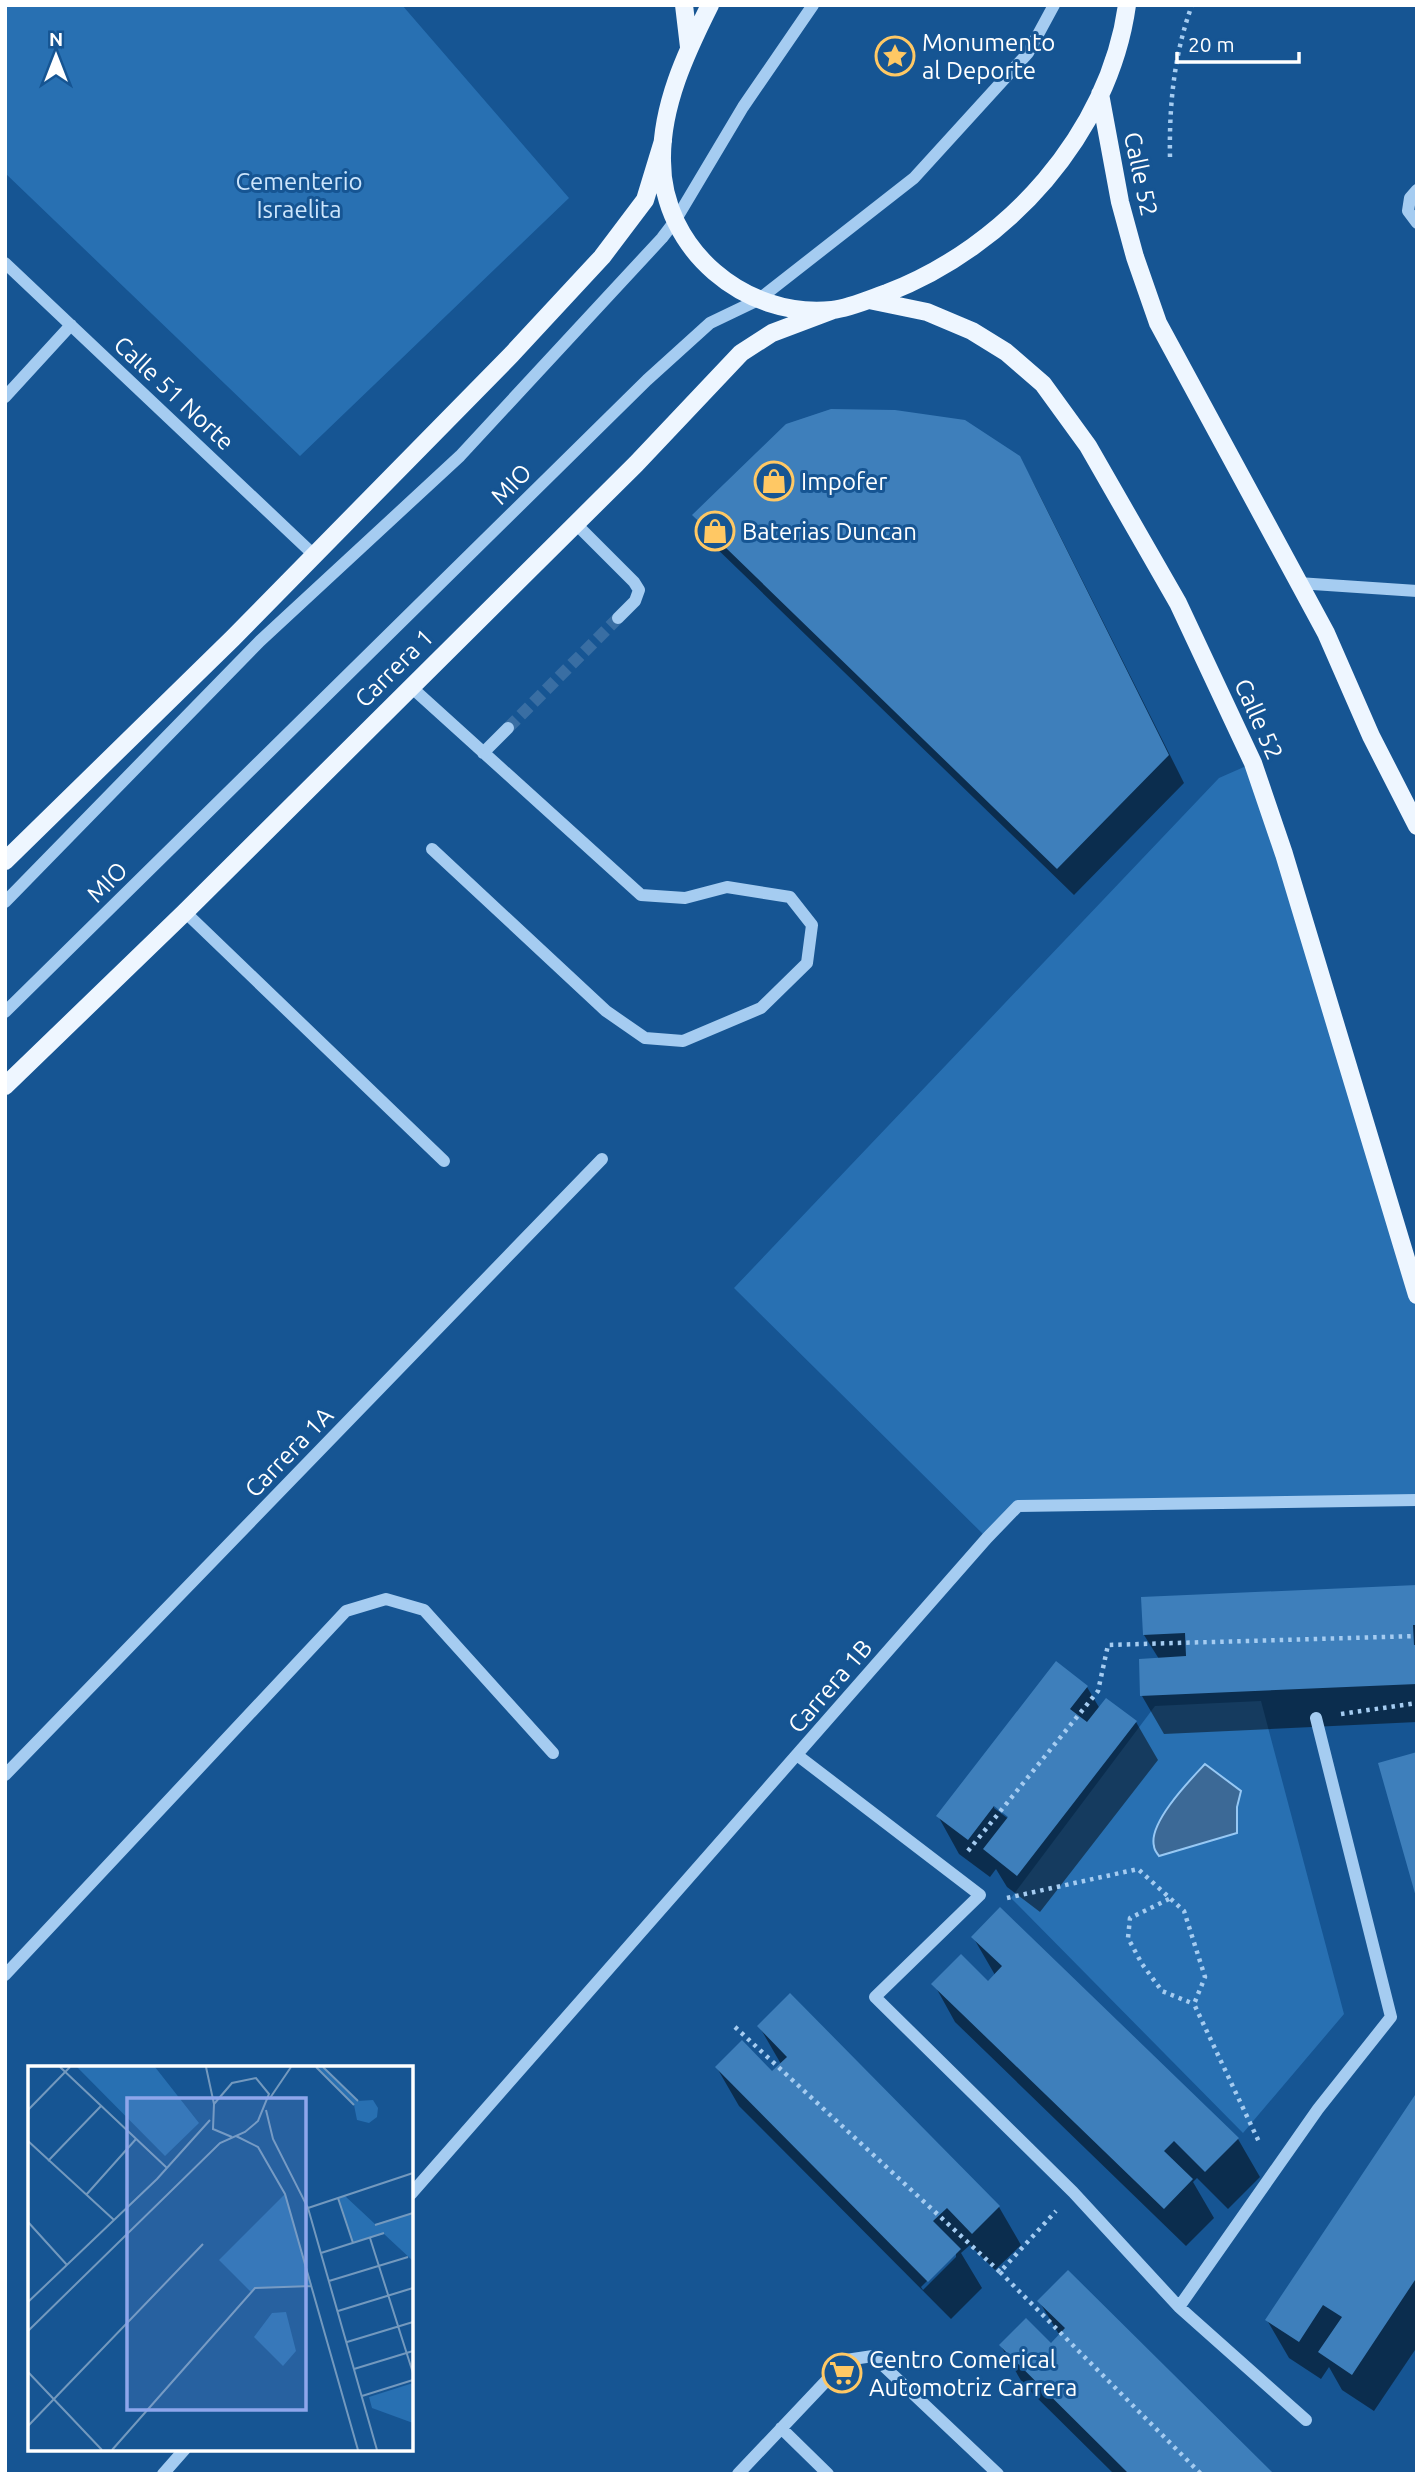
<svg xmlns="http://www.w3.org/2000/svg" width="1422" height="2479" font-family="Ubuntu,sans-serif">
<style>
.green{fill:#2870b2}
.water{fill:#3c6996;stroke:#97c8f4;stroke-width:2}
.shadow{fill:#0007;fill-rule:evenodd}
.building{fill:#3e7fbb}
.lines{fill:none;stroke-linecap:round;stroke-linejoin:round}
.minor-tunnel{stroke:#396ea3;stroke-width:12;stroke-dasharray:12 6;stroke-linecap:butt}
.path{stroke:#a5ccf1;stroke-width:4.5;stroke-dasharray:3.5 5;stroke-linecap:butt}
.minor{stroke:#a5ccf1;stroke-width:12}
.major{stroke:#eef6ff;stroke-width:18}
.labels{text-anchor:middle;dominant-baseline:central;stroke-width:6;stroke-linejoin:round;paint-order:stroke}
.poi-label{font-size:24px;fill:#fff;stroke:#165593;text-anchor:start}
.street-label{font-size:24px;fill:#fff;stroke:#165593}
.park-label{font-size:24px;fill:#cce5fc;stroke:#165593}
.inset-road{fill:none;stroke:#7399be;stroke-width:2}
.view{fill:#8ea6ec;fill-opacity:0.15;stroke:#8ea6ec;stroke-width:3.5}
.inset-edge{fill:none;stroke:#fff;stroke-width:3.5}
</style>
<rect width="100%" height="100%" fill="#165593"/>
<path class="green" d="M5,5H402L569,198L300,456L5,173Z
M1253,763L1417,1295V1500L1018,1506L987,1538L734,1288L1219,778Z
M1261,1701L1344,2014L1243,2133L1011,1898L1155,1706Z"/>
<path class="water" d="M1205,1764L1241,1791L1237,1807V1833L1159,1856C1157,1853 1154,1850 1154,1846C1148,1823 1190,1780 1205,1764Z"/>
<path class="shadow" d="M1019,457L1035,486L1184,783L1074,895L710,542L694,515Z
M1417,1587V1722L1164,1734L1142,1696L1140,1660L1159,1659L1144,1635L1142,1599Z
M1087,1687L1100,1709L1136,1722L1158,1760L1040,1912L1007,1887L996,1869L990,1877L959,1854L938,1816ZM994,1803L1016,1821L1014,1823L994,1808Z
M1000,1909L1238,2139L1260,2177L1228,2209L1197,2178L1193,2182L1214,2218L1186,2246L955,2022L934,1984L988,1983L995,1975L973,1937Z
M759,2026L999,2207L1021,2245L995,2270L970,2245L961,2253L982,2288L951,2319L739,2106L717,2068L772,2073L781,2064ZM956,2252V2257L923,2290L921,2287Z
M1417,2096V2347L1374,2411L1342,2390L1329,2367L1321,2379L1289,2358L1267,2320Z
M1039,2301L1271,2474H1114L1023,2384L1001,2346L1051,2345L1060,2336Z"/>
<path class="building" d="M831,409L895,410L965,420L1020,456L1169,755L1057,869L692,515L786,424Z
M1417,1585V1625H1413L1414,1645H1417V1684L1140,1696L1139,1659L1186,1656L1185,1633L1143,1635L1141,1597Z
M1056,1661L1088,1686L1070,1709L1087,1722L1106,1698L1137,1721L1017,1876L983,1849L1008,1817L994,1806L968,1840L936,1816Z
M1417,1752V1897H1416L1378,1763Z
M1000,1907L1239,2138L1205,2172L1174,2141L1164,2151L1193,2179L1164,2209L931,1984L961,1954L988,1981L1002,1966L971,1937Z
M790,1993L1000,2206L972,2234L947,2208L933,2221L961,2249L928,2282L715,2067L742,2040L772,2071L787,2057L757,2026Z
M1417,2092V2277L1352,2375L1318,2352L1342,2317L1323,2305L1299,2342L1265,2320Z
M1068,2270L1274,2474H1129L999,2345L1026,2318L1051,2343L1065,2328L1037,2301Z"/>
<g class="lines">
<path class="minor-tunnel" d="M508,728L618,618"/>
<path class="path" d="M1170,157C1169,106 1174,54 1192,5
M1341,1714L1417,1703
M968,1851L1098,1691L1108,1645L1417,1636
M1007,1898L1138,1869L1184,1911L1205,1977L1194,2004L1260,2144
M1169,1899L1130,1918L1128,1938L1142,1964L1162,1991L1194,2004
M735,2027L1000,2272L1056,2211
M1000,2272L1201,2474"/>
<path class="minor" d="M1417,190L1410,198L1408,211L1417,223
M5,263L314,555
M5,397L71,325
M575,523L634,582L639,590L635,601L618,618
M1298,583L1417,591
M410,686L641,895L685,898L727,887L790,897L812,925L807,963L761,1008L683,1041L645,1038L606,1011L432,849
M483,753L508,728
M5,902L260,641L460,456L662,238L675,221L743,107L813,5
M185,912L444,1161
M5,1012L647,380L710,323L758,300L914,178L1028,53L1054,5
M797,1755L980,1895L875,1997L1073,2192L1179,2307L1306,2420
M5,1775L602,1159
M5,1975L346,1611L386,1599L424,1610L553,1753
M411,2194L987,1538L1018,1506L1417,1500
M1179,2307L1318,2109L1391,2017L1316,1718
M781,2428L828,2474
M163,2474L185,2449
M738,2474L846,2360L873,2356L998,2474"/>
<path class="major" d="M684,5L689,47
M710,5C686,53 661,106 662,161C662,249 745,319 832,310C850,308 870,299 887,293C1007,247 1109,134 1127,5
M1100,94L1120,202L1135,257L1158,323L1326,633L1371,736L1417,826
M869,300L927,312L972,331L1006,352L1043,384L1088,446L1178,603L1253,763L1284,854L1417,1295
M5,861L233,638L512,354L602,257L645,200L663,141
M5,1086L185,912L636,464L741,353L772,333L833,310"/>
</g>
<defs>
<symbol id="sight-ring" viewBox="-11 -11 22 22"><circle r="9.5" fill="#165593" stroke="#ffc864" stroke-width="1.5"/><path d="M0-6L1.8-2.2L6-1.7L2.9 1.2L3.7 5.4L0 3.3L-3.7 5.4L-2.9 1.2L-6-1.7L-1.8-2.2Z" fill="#ffc864"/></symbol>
<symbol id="shop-ring" viewBox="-11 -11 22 22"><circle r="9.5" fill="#165593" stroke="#ffc864" stroke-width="1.5"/><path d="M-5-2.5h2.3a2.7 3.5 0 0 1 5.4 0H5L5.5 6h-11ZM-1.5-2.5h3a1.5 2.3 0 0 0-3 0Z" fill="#ffc864"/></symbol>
<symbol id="supermarket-ring" viewBox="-11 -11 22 22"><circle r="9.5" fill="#165593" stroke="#ffc864" stroke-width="1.5"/><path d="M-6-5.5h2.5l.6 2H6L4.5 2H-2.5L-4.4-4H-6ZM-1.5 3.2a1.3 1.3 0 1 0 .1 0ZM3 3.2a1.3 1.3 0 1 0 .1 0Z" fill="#ffc864"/></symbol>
</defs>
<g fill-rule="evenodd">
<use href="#sight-ring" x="873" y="34" width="44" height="44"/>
<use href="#shop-ring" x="752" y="459" width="44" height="44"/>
<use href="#shop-ring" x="693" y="509" width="44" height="44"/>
<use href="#supermarket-ring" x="820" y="2351" width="44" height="44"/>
</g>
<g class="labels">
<g class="poi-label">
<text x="922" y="42">Monumento<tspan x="922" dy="28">al Deporte</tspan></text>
<text x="801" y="481">Impofer</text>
<text x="742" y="531">Baterias Duncan</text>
<text x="869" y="2359">Centro Comerical<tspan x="869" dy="28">Automotriz Carrera</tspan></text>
</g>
<g class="street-label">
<text transform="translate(1141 174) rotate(78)">Calle 52</text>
<text transform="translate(174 393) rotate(43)">Calle 51 Norte</text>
<text transform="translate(511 484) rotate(-45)">MIO</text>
<text transform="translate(394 668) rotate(-45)">Carrera 1</text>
<text transform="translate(1259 719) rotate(66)">Calle 52</text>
<text transform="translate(107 882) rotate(-45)">MIO</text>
<text transform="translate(289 1452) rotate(-46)">Carrera 1A</text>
<text transform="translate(830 1686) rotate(-49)">Carrera 1B</text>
</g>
<g class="park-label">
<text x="299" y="181">Cementerio<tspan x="299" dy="28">Israelita</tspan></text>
</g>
</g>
<g transform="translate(28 2066)">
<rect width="385" height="385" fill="#165593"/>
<path d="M49,1H127L171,57L137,90ZM288,1H295L329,35L345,34L350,42L349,51L341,57L329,54L326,39ZM257,128L284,220L227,222L223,226L191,194ZM317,130L347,158L385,147V195L356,168L325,177L310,132ZM258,246L268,285L255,300L226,271L244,247ZM385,317V357L344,342L341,331Z" fill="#2870b2"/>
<path class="inset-road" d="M32,1L139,102M178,1L186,38M288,1L326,39M295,1L330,35M242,32L263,1M0,44L42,1M238,44L245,73L280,142L349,384M208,70L230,81L257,128L330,384M0,75L86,154M20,95L73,40M58,129L108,73M310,132L325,177M280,142L385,107M0,156L39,199M347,159L385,147M342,172L385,307M293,187L356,167M301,215L380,191M0,236L129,113L182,54M310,245L385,222M0,265L192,77L217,66L230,55L241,28L228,12L204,17L186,38L185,63L204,71M319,276L385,256M326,303L385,285M0,306L74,384M334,330L385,314M0,360L175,178M84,384L227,222L284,220"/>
<path class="view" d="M99,32H278V344H99Z"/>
<rect width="385" height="385" class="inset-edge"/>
</g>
<rect width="1422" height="2479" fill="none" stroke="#ffffff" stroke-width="14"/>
<g transform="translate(56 56)" stroke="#165593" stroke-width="5" paint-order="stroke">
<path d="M0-5L12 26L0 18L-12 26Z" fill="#ffffff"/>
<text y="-10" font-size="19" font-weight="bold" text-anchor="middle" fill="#ffffff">N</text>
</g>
<path d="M1177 52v10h122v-10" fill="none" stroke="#ffffff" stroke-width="3.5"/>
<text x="1188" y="52" font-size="21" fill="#ffffff" stroke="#165593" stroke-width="5" paint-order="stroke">20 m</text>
</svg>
